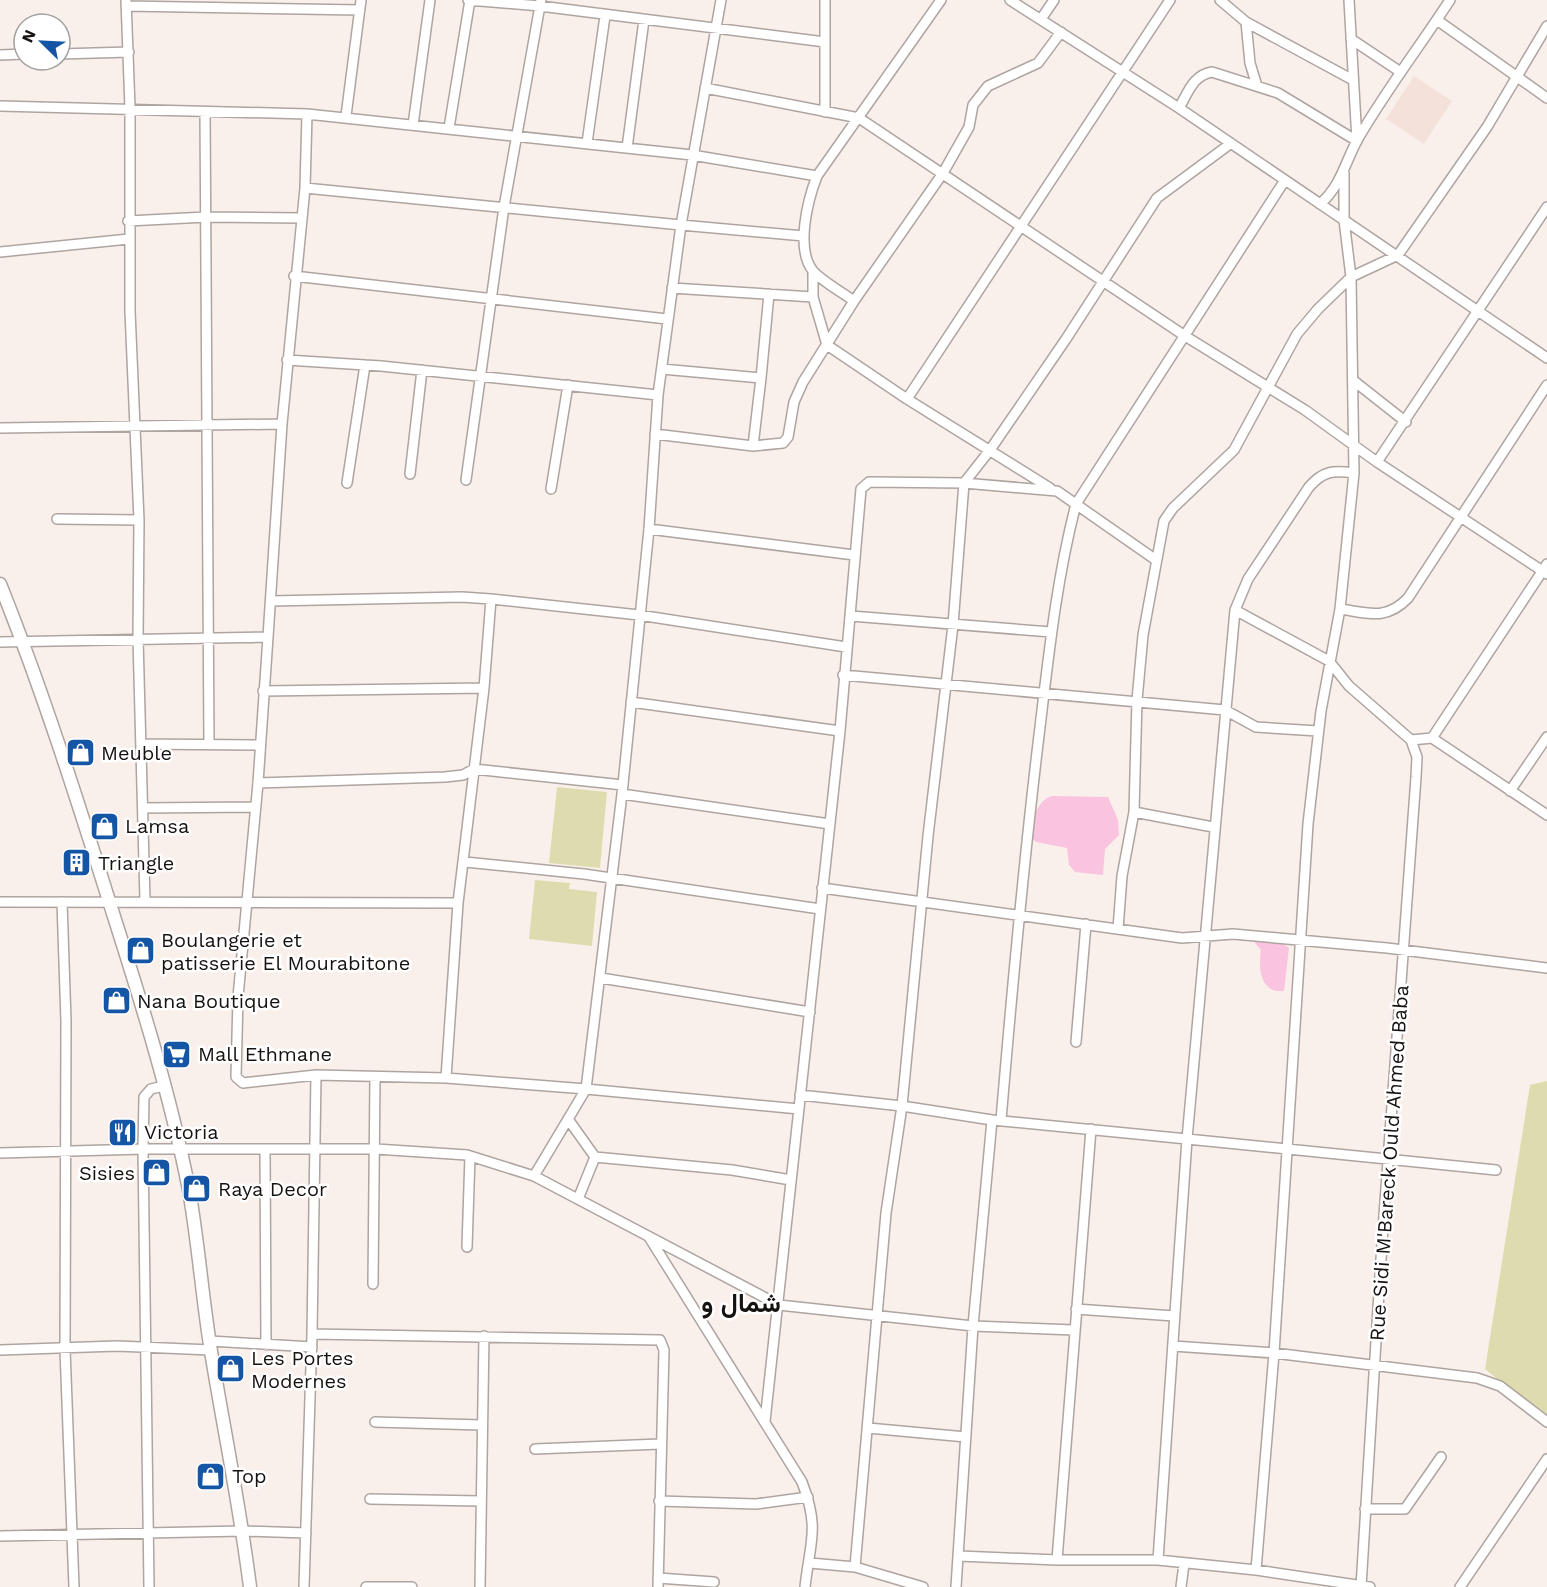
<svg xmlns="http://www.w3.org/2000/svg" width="1547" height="1587" font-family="'Work Sans',Vazirmatn,sans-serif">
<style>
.built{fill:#f4e2da}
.green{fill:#dedcaf}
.water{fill:#fac3df}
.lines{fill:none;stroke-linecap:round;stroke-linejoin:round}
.minor-casing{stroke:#aea4a0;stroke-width:12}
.tertiary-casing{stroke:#aea4a0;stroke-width:15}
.minor{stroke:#fff;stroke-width:9}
.tertiary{stroke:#fff;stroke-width:12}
.labels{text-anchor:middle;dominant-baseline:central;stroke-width:5;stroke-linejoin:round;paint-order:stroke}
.poi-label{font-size:20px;fill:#161211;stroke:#fff;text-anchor:start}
.street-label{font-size:20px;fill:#161211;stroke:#fff}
.district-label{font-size:26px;font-weight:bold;fill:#161211;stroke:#fff}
</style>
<rect width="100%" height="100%" fill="#faf0eb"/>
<path class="built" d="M1414,76L1452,101L1424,144L1386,119Z"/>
<path class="green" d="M557,787L607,792L600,868L549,863Z
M535,880L570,883L569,889L597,892L592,946L529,939Z
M1547,1081V1420L1485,1369L1530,1085Z"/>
<path class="water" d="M1051,796L1108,797L1118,820L1119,835L1105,849L1103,875L1075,872L1069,865L1067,848L1036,842L1031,838C1032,822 1035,803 1051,796Z
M1257,939L1281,942L1289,948L1284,991C1260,994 1258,967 1261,950L1255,943Z"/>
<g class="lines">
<defs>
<path id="minor" d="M126,0L130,108V311L139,520L138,638L145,901
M468,0L540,6L825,42
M825,0V112
M1010,0L1179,108L1547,358
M1220,0L1246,22L1250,63L1257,86
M1349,0L1357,141
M126,6L360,10
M1041,19L1054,0
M1437,20L1547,98
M1246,22L1353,80
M1351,39L1399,71
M60,54L129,52
M0,55L24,54
M705,88L859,118L1185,336L1305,410L1377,462L1547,574
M0,106L307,114L305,188L282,424L0,428
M1179,108C1188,93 1193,75 1212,72L1278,93L1357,141
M205,112L209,744
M307,114L692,155L817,176
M346,116L361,0
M413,125L430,0
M449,128L470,0
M587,143L605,16
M627,148L644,20
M305,188L681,225L721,0
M1320,204C1342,185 1345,161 1359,137C1387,89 1420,46 1450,0
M128,221L206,217L300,218
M0,252L129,239
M813,271V297L827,345L907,399L1050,488
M294,276L667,319
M672,288L813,297
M854,301C842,292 823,282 813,271C795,249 808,199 817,176L941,0
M287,360L381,366L658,395
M662,369L761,378L753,446
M761,378L769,294
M1354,381L1406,422
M907,399L1170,0
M655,434L753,446L783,443L788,437L794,402L803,382L854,301L943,173L969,127L973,105L988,86L1038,63L1061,32
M1377,462L1547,207
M410,474L422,370
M466,480L504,207L541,0
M347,483L365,365
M551,489L568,385
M57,519L139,520
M649,529L854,555
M491,599L639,615L846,647
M1340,609C1368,613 1386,621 1408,598L1547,385
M1235,610L1329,661L1349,686L1411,740L1432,738L1547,815
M851,616L1051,632
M268,637L258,783L238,997L236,1077L243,1083L316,1075L446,1078L458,903L484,688L491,599L462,597L271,601
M0,642L268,637L282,424
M843,675L1225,710L1256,727L1318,731
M263,691L484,688
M631,702L840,731
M1432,738L1547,564
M141,744L260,745
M258,783L445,777L463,775L474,769L623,785
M1510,791L1547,737
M622,794L830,824
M143,808L255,807
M1213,827L1134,812L1137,700L1143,635L1164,521L1173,508L1234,450L1297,334L1318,309L1351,277L1398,255L1487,127L1547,26
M465,862L584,874L820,909
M822,888L1182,938L1233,934L1387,948L1547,968
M0,902L458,903
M62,902L66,1021L65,1349L74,1587
M1118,929L1122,876L1134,812
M601,978L810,1012
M1076,1042L1086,924
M446,1078L586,1089L622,794L649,529L658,395L681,225L804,236
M800,1095L902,1106L928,836L953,625L964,483L1057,491L1156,560
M568,1119L595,1157
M1001,1120C1012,989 1024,858 1040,727C1049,652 1057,577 1076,504L1285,180
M265,1150L266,1345
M0,1153L143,1149H376L467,1155L534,1176L779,1305L973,1326L1074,1330
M534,1176L586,1089L799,1109
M578,1199L595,1157L732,1170L791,1180
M649,1237L802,1482C820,1529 810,1541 805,1587
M467,1247L470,1156
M373,1284L375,1077
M1076,1309L1174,1316
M312,1334L660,1340L664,1350L658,1587
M210,1341L312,1347
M1173,1346L1274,1353L1477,1378L1500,1386L1547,1422
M0,1350L117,1346L211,1350
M765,1421L840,731L861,489L869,482L964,483L990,450L1066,339L1157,198L1230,144
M375,1422L482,1425
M868,1428L966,1437
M535,1449L660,1444
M370,1499L481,1501
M659,1501L756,1504L808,1497
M1365,1509H1405L1441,1457
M0,1536L243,1531L306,1533
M959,1556L1057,1560H1158L1256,1570L1370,1587
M1057,1560L1091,1129
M1158,1560L1187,1139L1496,1170
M810,1563L855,1567L923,1587
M855,1567L886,1213L902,1106L992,1120L1187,1139L1235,610L1248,579L1309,487C1323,471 1333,470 1354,473
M1256,1570L1274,1353L1308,824L1321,711L1340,609L1354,473L1351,277L1344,220V173
M658,1578L714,1582
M149,1587L143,1149L144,1097L151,1089L164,1086
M304,1587L312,1334L316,1075
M366,1587H412
M480,1587L484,1336
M956,1587L973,1326L992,1120
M1181,1587L1184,1564
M1361,1587L1382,1243L1416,777L1417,757L1411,740
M1460,1587L1547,1459"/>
<path id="tertiary" d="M0,584C42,689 76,796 110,904C140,998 170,1093 189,1190C198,1241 202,1294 210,1345C223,1426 240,1506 250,1587"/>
</defs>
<use href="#minor" class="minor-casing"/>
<use href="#tertiary" class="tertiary-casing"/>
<use href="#minor" class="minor"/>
<use href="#tertiary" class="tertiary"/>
</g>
<defs>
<symbol id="shop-square" viewBox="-11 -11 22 22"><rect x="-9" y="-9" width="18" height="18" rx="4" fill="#1555a5" stroke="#fff"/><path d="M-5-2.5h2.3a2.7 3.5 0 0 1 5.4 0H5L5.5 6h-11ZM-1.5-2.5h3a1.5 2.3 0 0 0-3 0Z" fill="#fff"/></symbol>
<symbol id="building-square" viewBox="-11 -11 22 22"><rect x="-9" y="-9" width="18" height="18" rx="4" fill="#1555a5" stroke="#fff"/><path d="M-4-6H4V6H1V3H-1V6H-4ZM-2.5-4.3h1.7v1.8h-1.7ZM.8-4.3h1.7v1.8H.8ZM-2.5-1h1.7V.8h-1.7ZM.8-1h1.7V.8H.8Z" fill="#fff"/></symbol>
<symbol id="supermarket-square" viewBox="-11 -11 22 22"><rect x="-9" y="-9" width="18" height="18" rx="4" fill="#1555a5" stroke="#fff"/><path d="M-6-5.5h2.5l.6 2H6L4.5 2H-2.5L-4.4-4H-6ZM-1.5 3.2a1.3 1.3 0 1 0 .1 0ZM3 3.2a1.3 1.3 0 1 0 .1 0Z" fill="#fff"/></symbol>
<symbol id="restaurant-square" viewBox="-11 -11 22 22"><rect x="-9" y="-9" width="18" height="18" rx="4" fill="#1555a5" stroke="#fff"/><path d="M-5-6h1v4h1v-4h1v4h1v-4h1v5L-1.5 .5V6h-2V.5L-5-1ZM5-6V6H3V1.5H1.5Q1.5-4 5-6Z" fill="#fff"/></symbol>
</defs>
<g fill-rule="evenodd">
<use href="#shop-square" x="64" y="736" width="33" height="33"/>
<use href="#shop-square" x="88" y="810" width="33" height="33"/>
<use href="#building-square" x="60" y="846" width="33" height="33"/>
<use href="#shop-square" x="124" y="934" width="33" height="33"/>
<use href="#shop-square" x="100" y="984" width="33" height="33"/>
<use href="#supermarket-square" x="160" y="1038" width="33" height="33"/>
<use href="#restaurant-square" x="106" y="1116" width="33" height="33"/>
<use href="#shop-square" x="140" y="1156" width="33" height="33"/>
<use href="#shop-square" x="180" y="1172" width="33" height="33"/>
<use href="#shop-square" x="214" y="1352" width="33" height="33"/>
<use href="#shop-square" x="194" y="1460" width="33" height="33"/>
</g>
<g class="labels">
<g class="poi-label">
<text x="101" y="753">Meuble</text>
<text x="125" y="826">Lamsa</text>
<text x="98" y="863">Triangle</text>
<text x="161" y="940">Boulangerie et<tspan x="161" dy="23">patisserie El Mourabitone</tspan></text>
<text x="137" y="1001">Nana Boutique</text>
<text x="198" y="1054">Mall Ethmane</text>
<text x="144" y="1132">Victoria</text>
<text x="135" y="1173" text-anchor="end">Sisies</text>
<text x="218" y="1189">Raya Decor</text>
<text x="251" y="1358">Les Portes<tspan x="251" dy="23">Modernes</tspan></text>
<text x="232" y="1476">Top</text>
</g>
<g class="street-label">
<text transform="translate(1389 1163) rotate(-86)">Rue Sidi M'Bareck Ould Ahmed Baba</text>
</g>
<g class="district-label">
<text x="741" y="1303">شمال و</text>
</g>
</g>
<g transform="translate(42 42) rotate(294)"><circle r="28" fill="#ffffff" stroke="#a2a0a0" stroke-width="1.5"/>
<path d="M0-4.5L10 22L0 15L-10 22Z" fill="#1555a5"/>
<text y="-9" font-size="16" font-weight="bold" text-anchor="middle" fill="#161211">N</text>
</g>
</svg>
